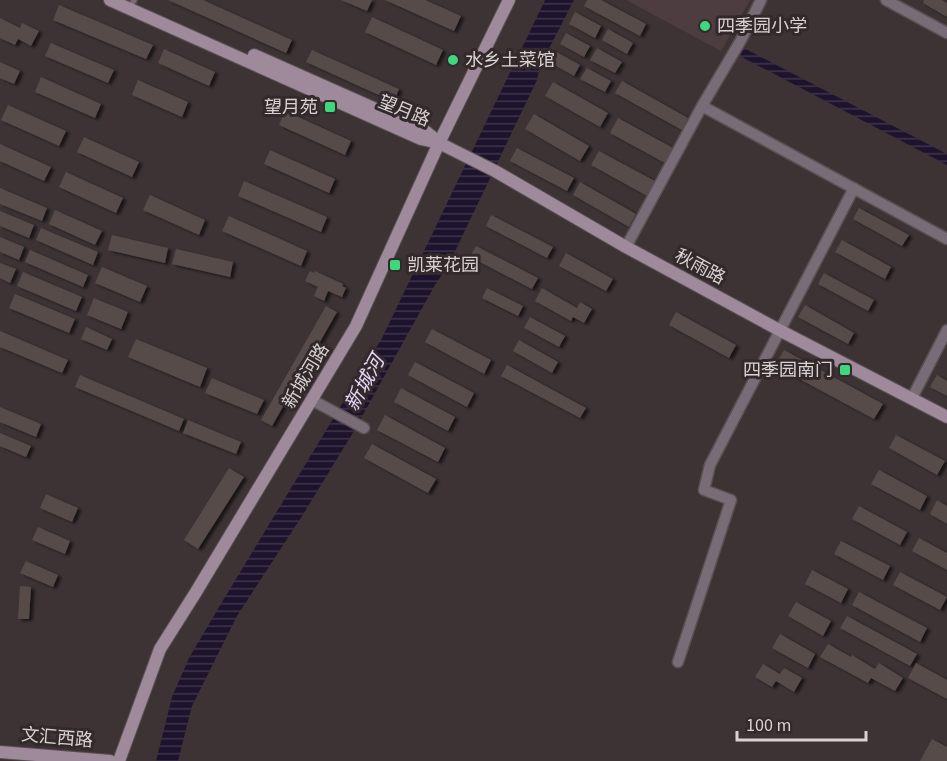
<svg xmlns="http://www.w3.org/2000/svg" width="947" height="761" font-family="'Source Sans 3','Noto Sans SC',sans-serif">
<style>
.built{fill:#4d3c40}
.water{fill:url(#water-rules)}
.building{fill:#564b49;filter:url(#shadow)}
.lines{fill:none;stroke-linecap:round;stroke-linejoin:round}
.lane-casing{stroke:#595051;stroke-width:8}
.street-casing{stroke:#595051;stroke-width:13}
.secondary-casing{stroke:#595051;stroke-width:14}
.lane{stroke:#796c77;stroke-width:5}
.street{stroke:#796c77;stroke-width:10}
.secondary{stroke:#9f8a9b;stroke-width:12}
.poi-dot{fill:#3ed77d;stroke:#33292b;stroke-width:2}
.labels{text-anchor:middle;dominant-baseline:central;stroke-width:6;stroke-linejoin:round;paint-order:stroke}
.poi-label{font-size:18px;fill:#d8d2d3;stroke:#33292b;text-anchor:start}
.street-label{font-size:18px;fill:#d8d2d3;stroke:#33292b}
.water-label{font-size:20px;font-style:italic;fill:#e2d5f7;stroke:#33292b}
</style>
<defs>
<pattern id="water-rules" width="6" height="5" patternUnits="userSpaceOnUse" patternTransform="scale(1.5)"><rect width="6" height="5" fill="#1e132d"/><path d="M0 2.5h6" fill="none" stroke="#3e344b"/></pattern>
<filter id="shadow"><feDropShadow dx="3.5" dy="2" stdDeviation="1.5" flood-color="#0009"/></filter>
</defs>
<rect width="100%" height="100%" fill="#3d3335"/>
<path class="built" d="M626,0H750L721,51Z"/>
<path class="water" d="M545,0H574L540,66L537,80L448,266L435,285L351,436L302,516L237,616L192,706L178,761H156L172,697L189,658L222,602L382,338Z
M744,48L947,154V165L740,56Z"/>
<path class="building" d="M168,0H203L292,40L286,53Z
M341,0H372L367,11Z
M385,0H425L461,16L454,31Z
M587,0H601L646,24L640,36L584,6Z
M924,0H942L947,3V17L923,3Z
M59,5L153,45L146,59L53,20Z
M575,12L601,26L595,38L569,24Z
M372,17L443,50L436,65L365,32Z
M0,18L20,28L22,23L39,31L31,46L18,39L15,45L0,38Z
M608,29L633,43L627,54L602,40Z
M566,33L590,46L584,57L560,44Z
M51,43L114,70L108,83L45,56Z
M597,48L622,62L615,73L590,60Z
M164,49L215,72L209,86L158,63Z
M312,50L399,89L394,102L306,62Z
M555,51L580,65L574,76L549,62Z
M0,62L20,71L14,84L0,78Z
M587,68L611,81L605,92L580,79Z
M41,77L101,104L95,118L35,92Z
M138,80L188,102L182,117L132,95Z
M622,81L688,118L682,130L615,93Z
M553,82L608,113L600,127L545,96Z
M8,105L66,131L59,146L1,120Z
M285,111L351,141L345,155L279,125Z
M534,114L589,146L580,161L525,129Z
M618,118L673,148L665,163L610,133Z
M84,137L139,162L132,177L77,152Z
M0,144L51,167L44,181L0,161Z
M517,148L574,178L567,191L510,161Z
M270,150L335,179L329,193L264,164Z
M599,151L655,181L647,196L591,165Z
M66,172L123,198L116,213L59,187Z
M244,181L327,217L321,232L238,196Z
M580,182L636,214L629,227L573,195Z
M0,188L47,208L42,221L0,204Z
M150,195L205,220L199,235L143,210Z
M859,208L909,235L902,246L853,219Z
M55,210L102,231L95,245L49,224Z
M0,211L34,225L29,238L0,226Z
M491,215L553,247L547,258L486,226Z
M229,216L307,251L301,266L222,231Z
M41,228L98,252L93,265L36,240Z
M112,235L168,248L165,263L108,250Z
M0,237L24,247L19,260L0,252Z
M842,240L891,267L885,279L835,252Z
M476,246L538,278L532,289L470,257Z
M176,249L233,262L230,277L172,264Z
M30,250L88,275L83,287L25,262Z
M566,253L613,279L606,291L559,266Z
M0,263L16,269L10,283L0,278Z
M102,267L147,286L140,302L95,283Z
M310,271L314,273L315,271L343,284L342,286L346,288L342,297L328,291L324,301L314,296L318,287L305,281Z
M23,272L82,297L76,311L17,286Z
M824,273L874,300L868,311L818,284Z
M487,288L523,306L518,316L482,298Z
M542,288L577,308L580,302L592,309L584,323L573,317L571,321L535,301Z
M15,294L75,319L69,333L9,308Z
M94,298L128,312L121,329L87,315Z
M805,305L854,333L848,344L798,317Z
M326,306L337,312L272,426L261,420Z
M676,312L736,345L729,358L669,325Z
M530,317L565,336L559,347L524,328Z
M86,327L112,339L107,350L81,339Z
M432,329L491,360L484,374L425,342Z
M0,331L68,360L62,373L0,347Z
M136,339L207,368L200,387L128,357Z
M519,340L558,362L552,373L513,351Z
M784,350L883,404L874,419L775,366Z
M415,362L474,393L467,407L408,375Z
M507,365L586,408L580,418L501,376Z
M80,375L184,419L179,431L75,387Z
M937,375L947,381V396L930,387Z
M212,378L264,400L257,414L205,393Z
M401,388L455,417L448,431L394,402Z
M0,407L41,424L36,437L0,422Z
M385,415L445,448L438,462L377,430Z
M188,420L241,442L236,454L183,433Z
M0,433L31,446L26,457L0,446Z
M896,435L945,461L937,475L889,448Z
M372,444L436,479L428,493L364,458Z
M229,468L244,477L198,549L184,540Z
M879,470L927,496L920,510L871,484Z
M46,494L78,508L72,522L40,508Z
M937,500L947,506V524L930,514Z
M859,506L907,532L900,545L852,519Z
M38,527L70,541L65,554L32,540Z
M919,538L947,553V570L912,551Z
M841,541L890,566L883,580L834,554Z
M26,561L58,575L53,587L20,573Z
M812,570L848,589L841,603L805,584Z
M900,572L947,597L940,610L893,585Z
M20,586L31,587L29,619H18Z
M859,592L927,628L920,642L852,605Z
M796,602L831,621L823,636L788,616Z
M847,616L917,654L910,666L840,628Z
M780,634L815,654L808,668L772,648Z
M828,644L851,657L852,655L875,669L879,663L903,678L895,691L871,678L868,683L820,657Z
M916,663L947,680V699L908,678Z
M763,664L780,674L784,668L802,678L794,692L776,681L772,687L755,677Z
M932,739L947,747V761H920Z"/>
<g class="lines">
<defs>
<path id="lane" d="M133,2L134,0"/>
<path id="street" d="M886,0L947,33
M702,106L947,239
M626,247L702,106L741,40L761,0
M912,398L947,330
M312,400L364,428
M678,662L731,500L704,490L710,465L854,188"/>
<path id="secondary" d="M110,0L421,139L439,143L495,171L626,247L781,331L947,417
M254,55L425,131L436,140
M0,752L110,761
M119,761L160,649L196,592L356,326L439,143L509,0"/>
</defs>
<use href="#lane" class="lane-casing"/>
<use href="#street" class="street-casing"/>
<use href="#secondary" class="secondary-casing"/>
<use href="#lane" class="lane"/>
<use href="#street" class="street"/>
<use href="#secondary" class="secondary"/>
</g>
<g class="poi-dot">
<circle cx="705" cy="26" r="6"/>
<circle cx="453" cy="60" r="6"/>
<rect x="324" y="101" width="12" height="12" rx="3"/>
<rect x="389" y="259" width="12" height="12" rx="3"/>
<rect x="839" y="364" width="12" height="12" rx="3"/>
</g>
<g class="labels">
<g class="poi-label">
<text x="717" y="26">四季园小学</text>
<text x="465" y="60">水乡土菜馆</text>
<text x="318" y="107" text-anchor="end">望月苑</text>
<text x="407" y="265">凯莱花园</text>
<text x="833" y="370" text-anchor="end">四季园南门</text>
</g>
<g class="street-label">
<text transform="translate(404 111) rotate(22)">望月路</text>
<text transform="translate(700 267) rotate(28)">秋雨路</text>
<text transform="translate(306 376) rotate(-59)">新城河路</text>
<text transform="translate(57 738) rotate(5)">文汇西路</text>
</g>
<g class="water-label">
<text transform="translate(365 383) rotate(-61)">新城河</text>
</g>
</g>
<path d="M737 731v9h129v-9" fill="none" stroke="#d8d2d3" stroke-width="3"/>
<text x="746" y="731" font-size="18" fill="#d8d2d3" stroke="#33292b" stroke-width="4.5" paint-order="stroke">100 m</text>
</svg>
